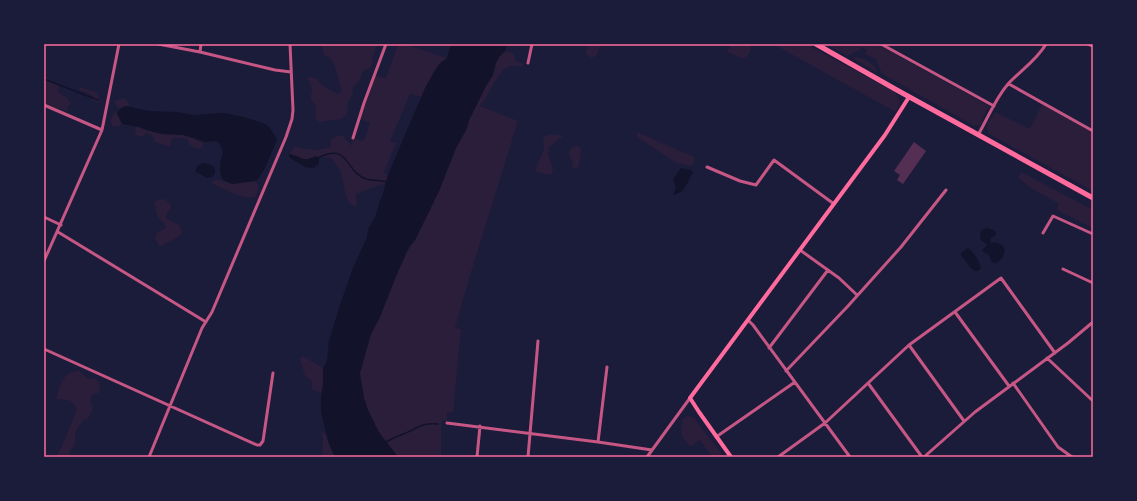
<svg xmlns="http://www.w3.org/2000/svg" width="1137" height="501" font-family="'Titillium Web',sans-serif">
<style>
.green{fill:#2a1e3b}
.water{fill:#12122b}
.lines{fill:none;stroke-linecap:round;stroke-linejoin:round}
.stream{stroke:#12122b;stroke-width:1.5}
.building{fill:#542f53}
.minor{stroke:#c65784;stroke-width:3}
.secondary{stroke:#ff6b9d;stroke-width:4}
.trunk{stroke:#ff6b9d;stroke-width:5}
.neatline{fill:none;stroke:#ff6b9d;stroke-width:1.5}
</style>
<rect width="100%" height="100%" fill="#1b1b3a"/>
<path class="green" d="M321,44H378C376,48 374,52 373,56C372,60 373,63 371,66C369,70 366,69 363,71C360,74 362,74 361,77C359,85 351,83 353,94L348,102L347,113L345,116L341,119L319,122L316,119V106C309,99 311,97 312,89C312,86 309,82 308,79L310,77L316,78L322,85L337,94L342,92L336,69L331,58L324,55Z
M398,44H404L447,58C435,69 428,82 422,97L410,94L390,141L396,143L384,173L388,175C387,180 386,185 379,185L356,194L357,205L353,206C343,200 345,182 340,171C338,167 334,162 331,158L316,156L308,160H305L298,156L290,154L294,147L317,150L331,147V139L338,135L343,136L352,146L353,138L364,141L370,123L358,118L374,76L386,78Z
M588,44H602L596,56L591,58L586,53Z
M731,44H747L751,47C751,53 748,56 743,59L727,52Z
M773,44H806L895,92L900,101L896,112Z
M826,44H877L989,106L981,121L983,122C980,125 978,126 973,125L884,75L881,72L876,59L865,54L867,50L862,47L860,50L847,56Z
M505,51L513,53L516,61L523,64V65L520,67C516,66 512,65 508,67C500,70 490,90 486,98C484,101 482,103 480,106L518,121L468,282L455,328L461,329L453,413L447,412V421H441V457H398C391,448 383,440 378,430C369,414 358,391 360,372C362,359 366,346 371,334C374,326 378,319 381,312C390,288 400,260 415,240L439,191L456,148L467,128L469,120L487,84L493,75L496,63L499,57Z
M855,57C862,57 874,63 877,71L876,72L852,58Z
M44,75L52,82L59,86L58,92C64,95 68,98 71,104L68,106L67,112L44,103Z
M79,87L96,92L100,100L99,103L92,100V95L79,90Z
M126,98L130,106H125L120,109L115,104V101L121,99Z
M1042,104L1093,133V191L989,134C984,125 991,119 995,112L1030,129Z
M115,113H117L122,124L119,126L113,127C110,122 110,117 115,113Z
M137,126L146,130L162,134L184,135L191,137L203,143L202,148H194L189,144L187,139L174,138L171,140V144L170,147L155,142L152,135L146,133L145,135L142,137L136,135L135,130Z
M637,132L694,157V163L691,166L677,163L637,137Z
M560,134L562,137L549,147L548,155L553,168L552,174L549,175L537,172L535,169L544,150L543,140L545,136C550,134 555,136 560,134Z
M577,146L581,148L579,167L573,169C572,167 573,164 572,162C570,155 567,156 571,148Z
M1021,172L1093,210V228L1057,210L1058,203L1029,187L1018,177Z
M214,180H219L232,184L255,181L258,185V191L255,197C241,200 224,188 211,183Z
M165,199L170,204L171,207L167,213L166,218L180,226L182,233L181,235L162,246H159L155,238L157,233L166,228L163,222L158,217L154,202L157,200Z
M303,356L323,368V385L321,393L312,389V381L305,376L300,359Z
M78,370L89,379H96L99,382L100,385L99,393H94C88,398 91,403 93,409L88,419C82,419 76,429 75,435C75,439 76,441 75,445C74,448 71,449 69,452L71,457H56C65,442 70,425 77,409C70,397 67,401 56,399C58,391 62,377 69,373C73,371 75,372 78,370Z
M687,416L692,417L695,419L724,457H712L700,440L690,447L681,435L682,419Z
M322,432L326,434L332,451L335,457H322L323,440Z"/>
<path class="water" d="M453,44H507L505,51L499,57L496,63L493,75L487,84L469,120L467,128L456,148L439,191L415,240L409,247L397,274L380,317L371,334L360,373L364,398L368,410L378,431L398,457H335L332,451L328,441L321,412V397L323,385V368L327,361L329,341L340,305L353,268L367,237L368,229L375,217L379,205V202L382,197L388,175L425,88L435,70L440,63L447,58L450,48Z
M125,106L149,111L178,112L193,115L224,113L244,117L265,124L270,128L277,140L264,170L258,179L255,181L232,184L223,180C218,171 220,161 223,152L220,144L216,141L206,142L183,135L162,134L146,130L139,127L122,124L117,113L120,109Z
M290,154C302,158 304,162 316,156L319,158V164L313,168L305,167L290,158L289,156Z
M204,163L211,165L215,168V173L212,177L207,178L196,172C195,167 199,164 204,163Z
M681,168L691,170L693,173C687,181 686,193 673,195L676,187L673,179Z
M987,228L993,230L996,232V235L991,238L990,243C992,243 995,242 997,243C1009,245 1005,259 996,263L992,262L988,254L982,251L983,249L988,245L981,240L980,233L982,230Z
M968,248C974,252 979,261 981,268L978,271H974L973,269L971,268L961,255V253Z"/>
<g class="lines">
<path class="stream" d="M44,79L98,100
M318,158C350,142 344,171 366,179C373,181 381,180 388,182
M386,442C391,439 395,437 401,435C416,430 421,422 438,424"/>
</g>
<path class="building" d="M914,142L926,151L903,184L897,180L900,175L894,171Z"/>
<g class="lines">
<path class="minor" d="M158,44L200,52L275,70L291,72
M881,44L994,106
M1088,44L1093,46
M200,52L201,44
M528,63L532,44
M1009,84L1093,131
M44,105L102,130
M978,135C988,118 995,99 1008,84C1020,71 1037,60 1046,44
M353,138L364,103L386,44
M707,167L740,181L756,185L774,160L834,204
M44,217L61,225
M58,232L206,322
M1043,233L1053,216L1093,234
M800,250L839,278L857,295
M44,261L102,130L119,44
M1063,269L1093,283
M955,312L1009,386
M748,320L753,325L850,457
M909,345L964,421
M769,348L828,270
M44,349L257,445H260L263,441L273,373
M1047,358L1093,401
M786,371L848,306L901,247L946,190
M868,383L922,457
M1013,383L1058,447L1072,457
M447,423L598,442L652,450
M716,437L795,382
M598,442L607,367
M149,457L202,328L212,312L286,137L292,119L293,110L290,44
M477,457L480,426
M528,457L538,341
M647,457L690,398
M778,457L825,423L909,345L1001,278L1055,353
M924,457L975,412L1068,343L1093,322"/>
<path class="secondary" d="M731,457L699,412L690,398L885,135L909,97"/>
<path class="trunk" d="M816,44L895,89L1093,198"/>
</g>
<rect width="1137" height="501" fill="none" stroke="#1b1b3a" stroke-width="90"/>
<rect x="45" y="45" width="1047" height="411" class="neatline"/>
</svg>
